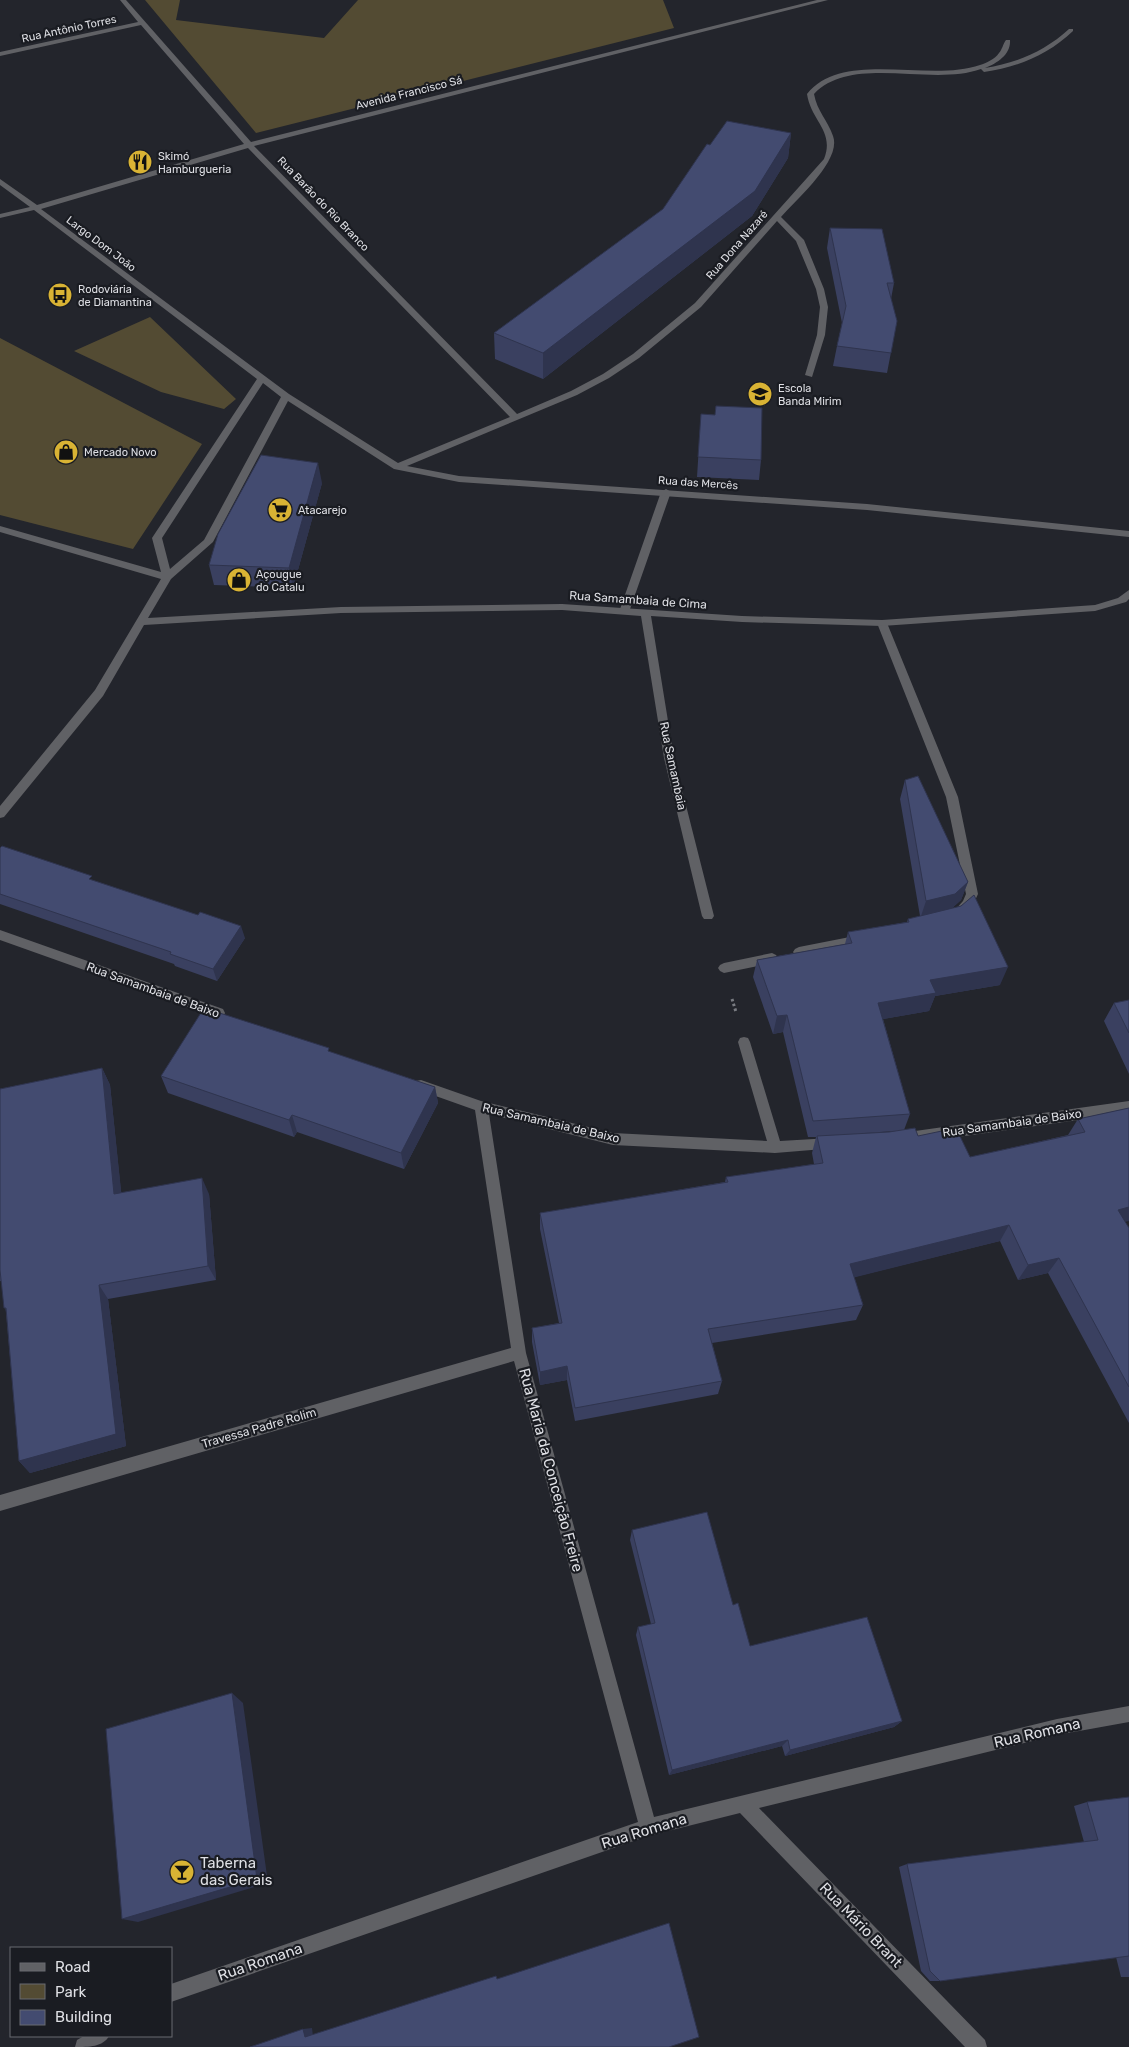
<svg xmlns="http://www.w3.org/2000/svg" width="1129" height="2047" font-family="Rubik,sans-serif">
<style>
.green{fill:#534b33}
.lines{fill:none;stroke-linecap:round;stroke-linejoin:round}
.path{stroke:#7a7c82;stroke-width:3;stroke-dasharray:2.5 2.5;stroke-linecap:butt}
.lane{fill:#606165;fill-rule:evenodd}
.street{fill:#606165;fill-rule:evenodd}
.wall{fill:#3a4060;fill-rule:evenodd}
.shaded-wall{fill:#2f344e}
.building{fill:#434b70;stroke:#2f344e}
.labels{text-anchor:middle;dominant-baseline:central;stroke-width:4.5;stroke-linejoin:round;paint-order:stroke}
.far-street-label{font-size:11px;fill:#dedfe4;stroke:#1a1c22}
.far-poi-label{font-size:11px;fill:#dedfe4;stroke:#1a1c22;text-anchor:start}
.street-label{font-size:12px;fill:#dedfe4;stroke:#1a1c22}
.near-street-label{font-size:15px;fill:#dedfe4;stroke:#1a1c22}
.near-poi-label{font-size:15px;fill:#dedfe4;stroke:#1a1c22;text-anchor:start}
</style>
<rect width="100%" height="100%" fill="#23252c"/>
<path class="green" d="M145,0H180L176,20L324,38L358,0H663L674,28L256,133Z
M150,317L236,399L224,409L161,392L74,351Z
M0,338L202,444L133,549L0,515Z"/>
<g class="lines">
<path class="path" d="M732,999L736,1012"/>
<path class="lane" d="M666,489L671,492L629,612L628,614H620L619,612L661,492Z
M882,620L887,623L958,797L978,894L972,907L960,916L956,914L954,911L963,901L966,894L946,797L877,623Z
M860,935L864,937L866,940L864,943L860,945L799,957L795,955L793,952L795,949L799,947Z
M772,953L776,955L778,958L776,961L772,963L724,973L720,971L718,968L720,965L724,963Z"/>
<path class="street" d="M120,0H126L251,142L817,0H828L254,146L517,414L571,391L603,374L633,354L695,303L824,159C835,131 811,121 807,94C843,49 929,83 980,65C986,63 995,59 999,53C1002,50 1003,44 1006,40H1010C1011,54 998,63 985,68C1017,63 1045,51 1069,29H1073V31C1048,55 1018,67 984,72L981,69C931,87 852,54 814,94C817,111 828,121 833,136C842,160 797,199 781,217L804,240L824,289L828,307L825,335L812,377L805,375L817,335L820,307L816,289L796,241L777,221L701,307L639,358L609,378L577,395L407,466L459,476L867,504L1129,531V537L867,510L459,482L394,469L288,401L213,542L171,579L148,618L341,607L562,604L742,616L882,620L1095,605L1118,598L1129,590V599L1126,602L1095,611L882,626L742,622L651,616L674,758L714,916L712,919H704L702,916L664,758L641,616L562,610L341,613L144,625L103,696L4,817L0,818V806L95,690L161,579L0,532V526L161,572L152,538L257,379L34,210L0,218V214L30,207L0,185V179L37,205L244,144L141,25L0,56V52L138,22ZM248,148L510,417L398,463L289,394L41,209ZM263,383L281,397L204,540L170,569L162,538Z
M0,930L223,1009L225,1013L223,1017L219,1018L0,940Z
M744,1037L748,1038L750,1042L780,1141L831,1138L836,1140L838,1144L836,1148L775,1153L613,1145L489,1114L526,1353L654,1817L1057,1719L1129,1706V1722L1057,1735L759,1808L985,2040L987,2047H965L740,1813L648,1836L171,2002V1984L638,1822L514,1361L0,1511V1495L511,1348L475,1110L416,1089L415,1085L416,1081L421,1080L481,1101L613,1133L767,1141L738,1042L740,1038Z
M1129,1101V1113L901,1145L896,1143L894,1139L896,1135L901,1133Z
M84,2036H109C103,2047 89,2047 75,2047L77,2040Z"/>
</g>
<path class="wall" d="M791,133L788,158L752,216L543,379L495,359L494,333L663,209L710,145Z
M830,228L894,283L891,299L897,321L887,373L833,366L837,346L842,323L827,248Z
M716,406L761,460L759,480L697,477L701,414L715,415Z
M322,483L293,588L214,585L209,565Z
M905,780L968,882L961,900L952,908L1000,985L935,996L929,1011L883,1019L910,1114L904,1130L918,1136L970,1157L1068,1135L1078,1119L1129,1108L1125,1222L1129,1228V1423L1048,1273L1018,1280L1000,1241L854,1277L863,1305L856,1320L712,1343L722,1381L718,1394L575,1421L567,1380L540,1385L532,1342V1328L559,1323L540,1229V1213L725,1182L726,1177L814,1164L812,1153L816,1137H808L783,1032L773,1034L753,977L757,960L845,944L848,932L907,922L908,919L920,916L900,799ZM897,1131L889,1132L864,1133Z
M0,848L93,881L245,938L217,981L175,966L174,964L0,904Z
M1129,1000V1074L1104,1021L1114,1003Z
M330,1052L435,1087L438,1103L404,1169L297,1132L294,1137L168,1093L161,1076Z
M102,1068L110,1085L121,1192L209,1194L216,1280L108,1299L126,1446L30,1473L19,1461L6,1312L1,1281H0V1089Z
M632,1530L733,1605L750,1646L902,1721L894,1727L785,1756L782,1746L669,1775L636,1635L638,1627L651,1624L630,1540Z
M1129,1797V1977H1121L1116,1957L940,1981H930L921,1971L899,1867L907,1864L1084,1842L1074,1806L1087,1802Z"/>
<path class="shaded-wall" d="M791,133L788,158L752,216L543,379V353Z
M318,463L322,483L293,588L289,568Z
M968,882L961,900L948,912L920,919L926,901Z
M241,926L245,938L217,981L213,969Z
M1008,967L1000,985L935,996L929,1011L872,1021L878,1003L930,980Z
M787,1015L783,1032L773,1034L777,1016Z
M102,1068L110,1085L123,1209L114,1194Z
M435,1087L438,1103L404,1169L401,1153Z
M292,1115L297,1132L294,1137L289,1120Z
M202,1178L209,1194L216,1280L208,1266Z
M1129,1207V1221L1107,1226L1118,1210Z
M1009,1225L1000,1241L844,1280L850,1264Z
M1059,1258L1048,1273L1018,1280L1028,1265Z
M99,1285L108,1299L126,1446L30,1473L19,1461Z
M567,1366V1380L540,1385V1372Z
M232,1693L243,1703L268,1883L138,1922L122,1919Z
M902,1721L894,1727L785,1756L790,1750Z
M788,1740L782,1746L669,1775L672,1770Z
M312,2028L313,2036L305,2037L303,2029Z"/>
<path class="building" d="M727,121L791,133L755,191L543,353L494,333L663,209L707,144L710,145Z
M830,228L882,229L894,283H887L897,321L891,353L837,346L846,306Z
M716,406L762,408L761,460L698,457L701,414L715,415Z
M261,455L318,463L289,568L209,565L218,534Z
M918,776L968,882L955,894L926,901L905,780Z
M2,846L92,876L89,879L198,915L200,912L241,926L213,969L170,954L171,952L0,894V848Z
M974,895L1008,967L930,980L936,993L878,1003L910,1114L813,1121L787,1015L777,1016L757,960L852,943L848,932L909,922L908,919L961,906Z
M1129,1000V1033L1114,1003Z
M204,1008L329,1048L328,1051L435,1087L401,1153L292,1115L289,1120L161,1076Z
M102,1068L114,1194L202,1178L208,1266L99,1285L116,1434L19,1461L6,1308H4L0,1270V1089Z
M1129,1108V1207L1118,1210L1129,1228V1387L1059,1258L1028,1265L1009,1225L850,1264L863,1305L708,1329L722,1381L575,1408L567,1366L540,1372L532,1328L562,1323L540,1213L728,1182L726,1177L823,1163L817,1136L889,1132L915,1128L918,1136L956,1128L970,1157L1085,1132L1078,1119Z
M707,1512L733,1605L738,1603L750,1646L867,1617L902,1721L790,1750L788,1740L672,1770L638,1627L655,1623L632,1530Z
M232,1693L257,1879L122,1919L106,1729Z
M1129,1797V1956L940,1981L930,1971L907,1864L1098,1840L1087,1802Z
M669,1923L699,2037L669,2047H250L303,2029L305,2037L496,1976L497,1979Z"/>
<defs>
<symbol id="restaurant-disc" viewBox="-11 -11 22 22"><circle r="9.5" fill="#d9b334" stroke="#1a1c22"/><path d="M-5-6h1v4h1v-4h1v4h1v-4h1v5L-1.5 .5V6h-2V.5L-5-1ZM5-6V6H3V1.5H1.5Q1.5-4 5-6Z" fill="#111"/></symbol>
<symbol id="bus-disc" viewBox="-11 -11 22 22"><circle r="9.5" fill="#d9b334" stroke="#1a1c22"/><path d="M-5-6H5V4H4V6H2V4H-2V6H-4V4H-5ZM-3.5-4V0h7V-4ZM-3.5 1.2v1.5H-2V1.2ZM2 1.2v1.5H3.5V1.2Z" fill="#111"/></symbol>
<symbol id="school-disc" viewBox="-11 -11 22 22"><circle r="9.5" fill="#d9b334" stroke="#1a1c22"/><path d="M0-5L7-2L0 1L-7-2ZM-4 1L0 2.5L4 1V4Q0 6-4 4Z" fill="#111"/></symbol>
<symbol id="shop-disc" viewBox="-11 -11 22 22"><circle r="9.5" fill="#d9b334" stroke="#1a1c22"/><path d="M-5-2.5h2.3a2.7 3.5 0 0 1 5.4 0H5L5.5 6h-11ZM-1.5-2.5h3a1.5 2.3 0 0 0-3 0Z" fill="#111"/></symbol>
<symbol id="supermarket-disc" viewBox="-11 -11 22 22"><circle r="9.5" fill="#d9b334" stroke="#1a1c22"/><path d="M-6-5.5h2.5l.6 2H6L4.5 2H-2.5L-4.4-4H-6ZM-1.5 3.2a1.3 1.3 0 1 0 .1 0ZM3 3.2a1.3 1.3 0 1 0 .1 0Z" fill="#111"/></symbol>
<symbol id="bar-disc" viewBox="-11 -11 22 22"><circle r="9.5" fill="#d9b334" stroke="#1a1c22"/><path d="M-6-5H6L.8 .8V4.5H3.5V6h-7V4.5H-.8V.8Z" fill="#111"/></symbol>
</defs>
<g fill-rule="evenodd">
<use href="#restaurant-disc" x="126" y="148" width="28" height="28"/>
<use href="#bus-disc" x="46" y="281" width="28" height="28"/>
<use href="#school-disc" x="746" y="380" width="28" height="28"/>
<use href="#shop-disc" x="52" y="438" width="28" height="28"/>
<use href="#supermarket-disc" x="266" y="496" width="28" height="28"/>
<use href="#shop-disc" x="225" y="566" width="28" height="28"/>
<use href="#bar-disc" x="168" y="1858" width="28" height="28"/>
</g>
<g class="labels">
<g class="far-street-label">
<text transform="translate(69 29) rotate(-12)">Rua Antônio Torres</text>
<text transform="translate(409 93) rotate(-14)">Avenida Francisco Sá</text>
<text transform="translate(323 204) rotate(46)">Rua Barão do Rio Branco</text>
<text transform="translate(101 244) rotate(37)">Largo Dom João</text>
<text transform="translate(737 245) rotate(-49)">Rua Dona Nazaré</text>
<text transform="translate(698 483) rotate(4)">Rua das Mercês</text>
</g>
<g class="far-poi-label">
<text x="158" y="156">Skimó<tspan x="158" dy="13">Hamburgueria</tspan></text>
<text x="78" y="289">Rodoviária<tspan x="78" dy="13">de Diamantina</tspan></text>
<text x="778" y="388">Escola<tspan x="778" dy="13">Banda Mirim</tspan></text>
<text x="84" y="452">Mercado Novo</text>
<text x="298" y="510">Atacarejo</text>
<text x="256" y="574">Açougue<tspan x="256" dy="13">do Catalu</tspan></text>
</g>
<g class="street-label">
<text transform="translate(638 600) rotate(4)">Rua Samambaia de Cima</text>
<text transform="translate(673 766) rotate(78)">Rua Samambaia</text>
<text transform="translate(153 990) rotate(20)">Rua Samambaia de Baixo</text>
<text transform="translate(551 1123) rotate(13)">Rua Samambaia de Baixo</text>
<text transform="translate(1012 1123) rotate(-8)">Rua Samambaia de Baixo</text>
<text transform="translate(259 1428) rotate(-16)">Travessa Padre Rolim</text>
</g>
<g class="near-street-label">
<text transform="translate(551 1470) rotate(75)">Rua Maria da Conceição Freire</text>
<text transform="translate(1037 1733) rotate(-13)">Rua Romana</text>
<text transform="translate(644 1831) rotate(-17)">Rua Romana</text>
<text transform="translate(861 1925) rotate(46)">Rua Mário Brant</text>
<text transform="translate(260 1962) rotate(-19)">Rua Romana</text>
</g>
<g class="near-poi-label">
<text x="200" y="1863">Taberna<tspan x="200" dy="17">das Gerais</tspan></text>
</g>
</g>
<rect x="10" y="1947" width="162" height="90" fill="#1a1c22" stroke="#686a70"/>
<rect x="20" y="1963" width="25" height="8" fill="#606165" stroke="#686a70"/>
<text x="55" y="1972" font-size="15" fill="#dedfe4">Road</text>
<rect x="20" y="1984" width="25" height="15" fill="#534b33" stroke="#686a70"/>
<text x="55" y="1997" font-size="15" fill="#dedfe4">Park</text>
<rect x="20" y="2010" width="25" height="15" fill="#434b70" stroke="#686a70"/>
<text x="55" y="2022" font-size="15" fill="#dedfe4">Building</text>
</svg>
